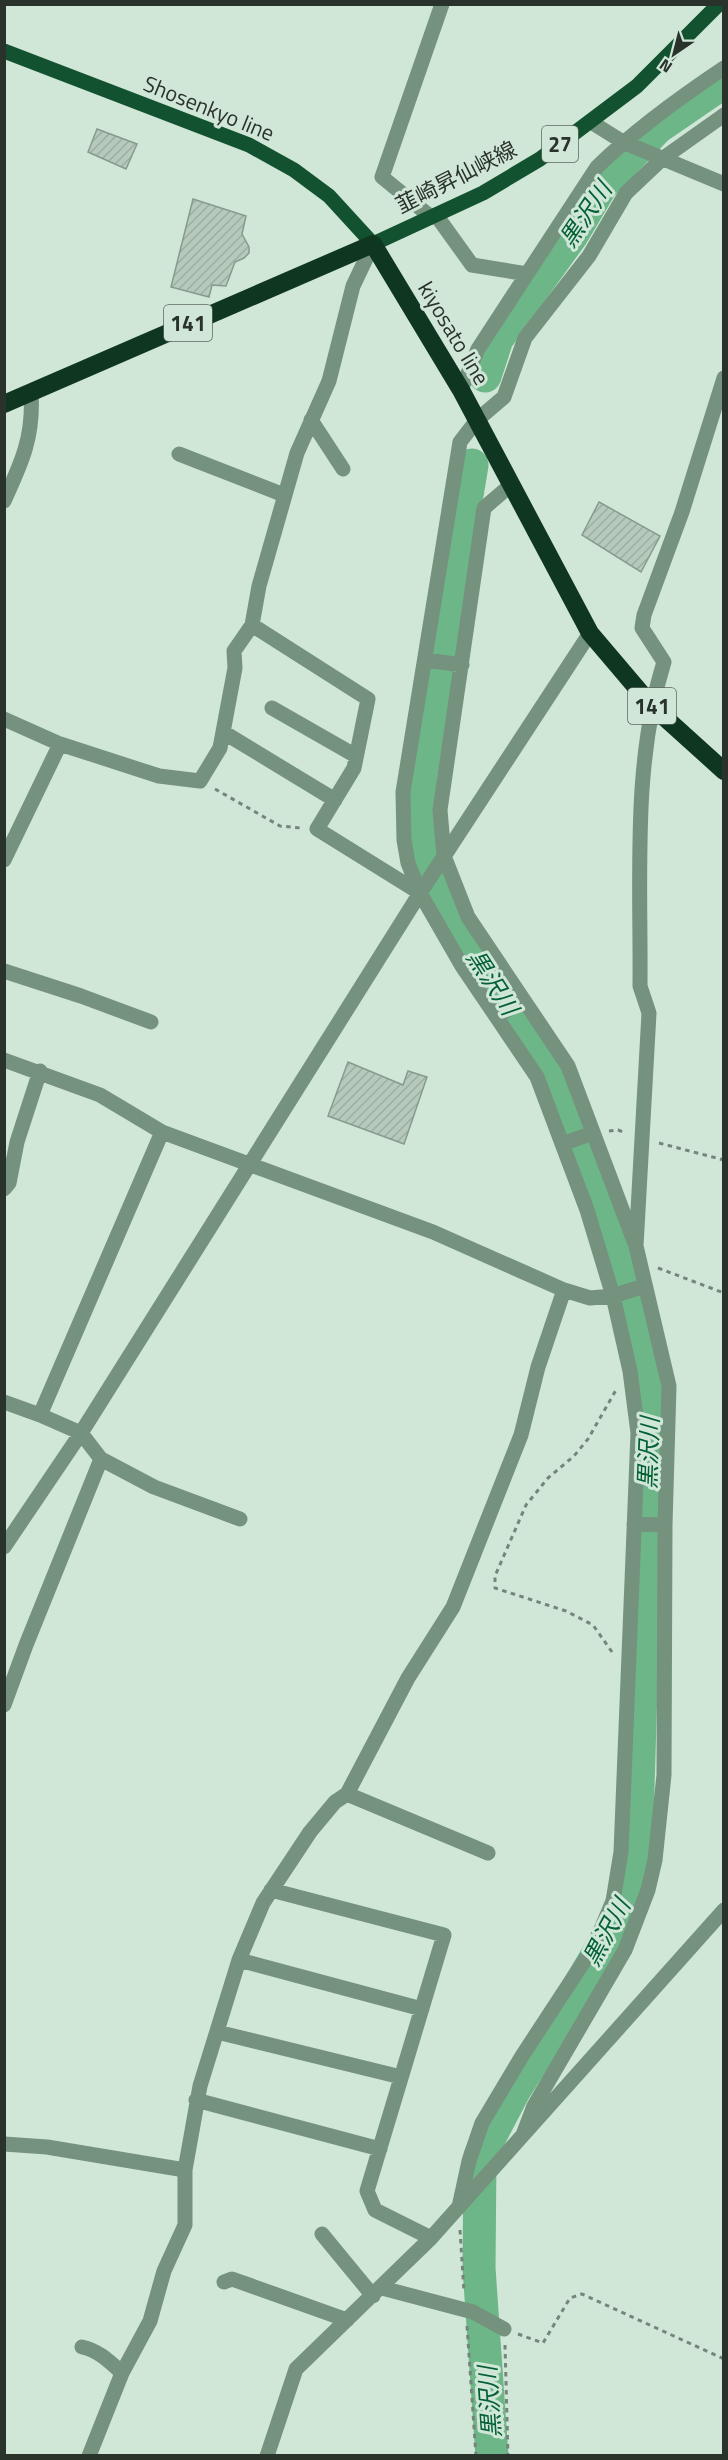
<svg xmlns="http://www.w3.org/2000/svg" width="728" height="2460" font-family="'Titillium Web','Noto Sans JP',sans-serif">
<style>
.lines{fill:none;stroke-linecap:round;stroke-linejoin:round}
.river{stroke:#6db687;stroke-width:33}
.building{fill:url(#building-hatch);stroke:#879b8d;stroke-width:1.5}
.path{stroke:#76857b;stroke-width:3;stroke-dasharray:4.5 4.5;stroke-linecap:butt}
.minor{stroke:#74927e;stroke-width:15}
.major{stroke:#135230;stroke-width:15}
.highway{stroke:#0f3620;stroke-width:18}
.labels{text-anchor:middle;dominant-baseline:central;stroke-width:6;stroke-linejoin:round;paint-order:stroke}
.shield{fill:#d0e6d7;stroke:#5c685f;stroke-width:1.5}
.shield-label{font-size:21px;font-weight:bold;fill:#2a322c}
.street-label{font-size:22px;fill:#2a322c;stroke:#d0e6d7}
.water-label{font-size:24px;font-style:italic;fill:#046035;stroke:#d0e6d7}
</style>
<defs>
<pattern id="building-hatch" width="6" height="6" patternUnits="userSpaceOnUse" patternTransform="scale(1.5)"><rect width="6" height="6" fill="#b5cabb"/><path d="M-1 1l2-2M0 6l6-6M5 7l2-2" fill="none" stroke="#9caea1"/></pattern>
</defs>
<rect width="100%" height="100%" fill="#d0e6d7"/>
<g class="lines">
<path class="river" d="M485,376L497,339L572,235L601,186L657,128L724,82
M472,465L421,775L419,837L448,913L540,1055L565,1111L606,1224L633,1310L650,1385L636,1856L625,1908L559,2020L514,2091L480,2156L479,2268L492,2456"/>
</g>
<path class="building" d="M97,129L137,144L126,169L88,152Z
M193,199L246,216L242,234L249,247V253L244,258L235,262L226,286L212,285L209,297L171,287Z
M599,502L660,536L641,572L582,535Z
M348,1062L403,1085L408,1071L427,1077L404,1144L328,1116Z"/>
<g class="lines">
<path class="path" d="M215,789L280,826L301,828
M609,1131L618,1130L626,1133
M659,1143L724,1160
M658,1268L724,1293
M612,1652L593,1625L566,1611L495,1588V1576L526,1505L548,1478L574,1456L588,1439L616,1390
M460,2230L464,2292
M467,2326L476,2456
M518,2334L543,2343L570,2298L582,2294L724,2359
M505,2345L508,2456"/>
<path class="minor" d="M591,122L623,142L724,184
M436,215L472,265L527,274
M431,217L382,177L442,4
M461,390L478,349L597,167C636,129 679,98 724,68
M311,420L343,469
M179,454L284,495
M512,484L484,508L440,810L444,856L468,917L568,1066L634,1241
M4,501C22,462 34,436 31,392
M252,625L368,699L354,768L317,829L420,893
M426,660L462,665
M272,708L356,756
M4,719L60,744L159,776L200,781L220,748L235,668L234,651L252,625L259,586L297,453L329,381L353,286L373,244
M223,732L335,800
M4,860L60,744
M4,971L81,996L151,1022
M497,1017L523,999
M4,1060L100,1095L162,1132L40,1415L81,1433L101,1459L26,1645L4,1705
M162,1132L433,1232L564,1290L590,1298L613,1296L644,1286
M562,1144L593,1133
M4,1189L9,1183L17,1142L40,1071
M4,1402L40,1415
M101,1459L154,1487L240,1519
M634,1524L665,1525
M4,1547L81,1433L420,893L590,633
M347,1794L488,1853
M271,1890L444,1935L367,2191L375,2210L431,2238
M239,1960L422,2009
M217,2032L401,2077
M196,2100L380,2149
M523,2135L534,2106L625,1950L648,1890L655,1860L664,1775L665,1525L669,1386L636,1246L649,1013L640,986C641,878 632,765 664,662L642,628L644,615L682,512L724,378
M4,2144L47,2147L185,2170L200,2086L239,1960L263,1903L310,1832L335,1802L347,1794L408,1678L453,1607L521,1435L538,1367L564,1290
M459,2207L469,2161L482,2123L522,2056L594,1946L613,1901L621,1852L638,1433L630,1371L613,1296L587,1210L537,1077L462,966L420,893L408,863L404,840L403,792L460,442L477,420L504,397L525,338L589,256L626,193L662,159L724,115
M322,2234L373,2296
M224,2282L232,2279L347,2320
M382,2288L473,2312L504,2329
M82,2347C98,2350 110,2362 122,2373
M89,2456L122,2373L150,2321L164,2271L185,2225V2170
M267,2456L296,2369L431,2238L724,1910"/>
<path class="major" d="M4,51L249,145L294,170L329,196L373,244L483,193L540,159L637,86L719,4"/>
<path class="highway" d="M4,404L373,244L461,390L590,633L652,706L724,771"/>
</g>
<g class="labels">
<g class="shield">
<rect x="542" y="126" width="36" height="36" rx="4.5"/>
<rect x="164" y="305" width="48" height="36" rx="4.5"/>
<rect x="628" y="688" width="48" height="36" rx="4.5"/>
</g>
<g class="shield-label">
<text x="560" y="144">27</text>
<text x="188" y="323">141</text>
<text x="652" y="706">141</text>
</g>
<g class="street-label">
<text transform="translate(209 108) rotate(22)">Shosenkyo line</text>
<text transform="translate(456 177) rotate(-27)">韮崎昇仙峡線</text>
<text transform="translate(454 333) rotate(59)">kiyosato line</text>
</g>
<g class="water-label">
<text transform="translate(585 214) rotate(-56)">黒沢川</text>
<text transform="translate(493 982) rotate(57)">黒沢川</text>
<text transform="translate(648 1453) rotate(-88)">黒沢川</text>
<text transform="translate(606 1932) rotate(-62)">黒沢川</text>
<text transform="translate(489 2402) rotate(-94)">黒沢川</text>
</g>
</g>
<rect width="728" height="2460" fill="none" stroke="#2a322c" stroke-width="12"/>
<g transform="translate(674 54) rotate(215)" stroke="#d0e6d7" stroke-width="4.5" paint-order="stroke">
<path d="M0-4.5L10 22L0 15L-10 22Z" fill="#2a322c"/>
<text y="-9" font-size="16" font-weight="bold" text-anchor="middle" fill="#2a322c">N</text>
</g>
</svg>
